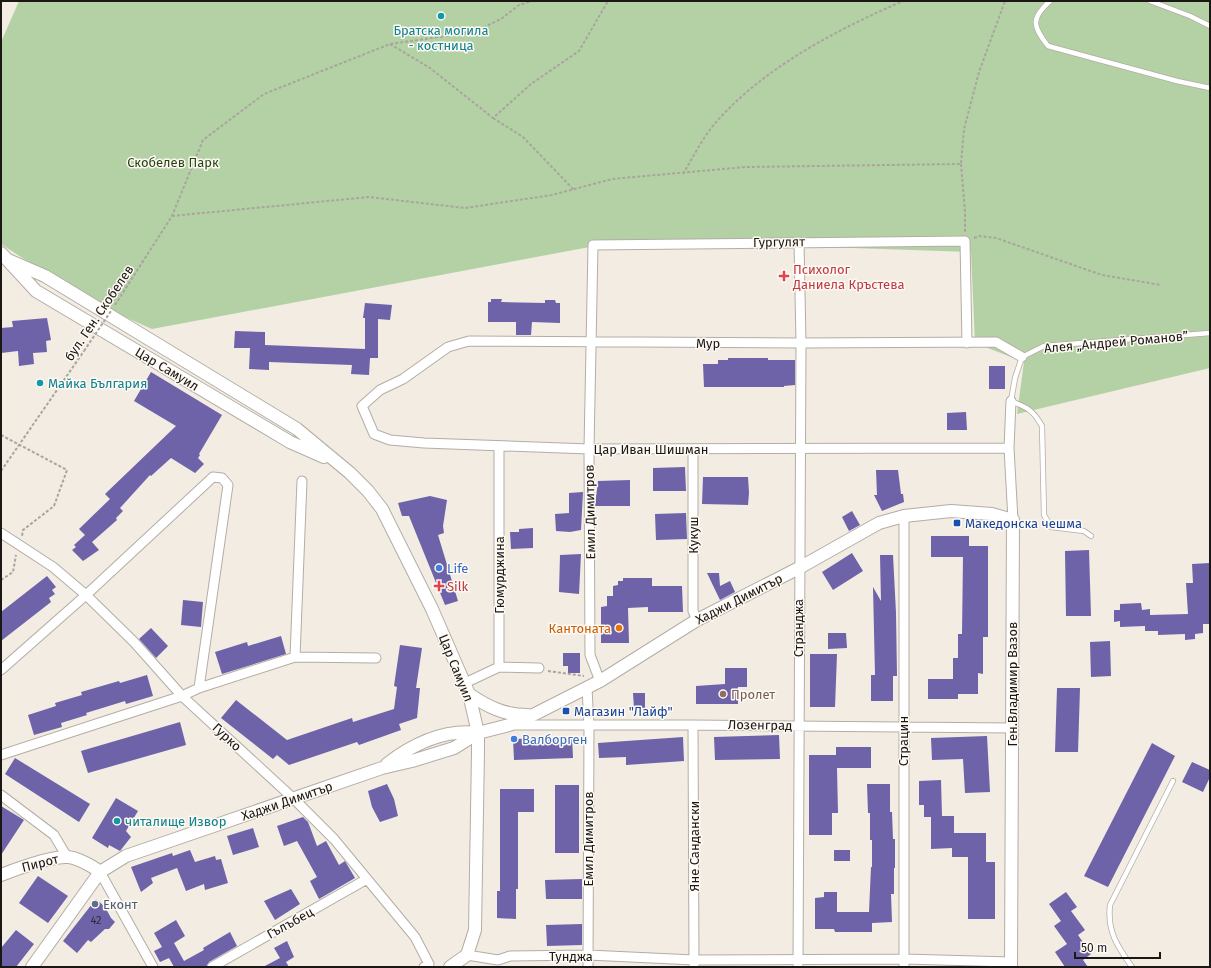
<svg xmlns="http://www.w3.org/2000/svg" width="1211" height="968" font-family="'Fira Sans',sans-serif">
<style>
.green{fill:#b4d1a6}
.building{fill:#6e62a8}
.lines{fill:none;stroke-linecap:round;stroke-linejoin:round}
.lane-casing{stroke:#b3ada5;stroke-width:6}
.street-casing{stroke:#b3ada5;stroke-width:11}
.secondary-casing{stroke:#b3ada5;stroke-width:14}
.path{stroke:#a9a49d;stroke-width:2;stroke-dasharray:3 2;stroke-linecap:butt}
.lane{stroke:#fff;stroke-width:4.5}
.street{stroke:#fff;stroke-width:9}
.secondary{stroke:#fff;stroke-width:12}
.path-bridge{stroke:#a9a49d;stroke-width:2;stroke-dasharray:3 2;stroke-linecap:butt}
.culture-dot{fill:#0f9aa8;stroke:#fef9f3;stroke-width:1.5}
.health-dot{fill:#e0444e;stroke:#fef9f3;stroke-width:1.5}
.transit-dot{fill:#1a4fb4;stroke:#fef9f3;stroke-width:1.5}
.shop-dot{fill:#3f7fe0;stroke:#fef9f3;stroke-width:1.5}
.food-dot{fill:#e8710a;stroke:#fef9f3;stroke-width:1.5}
.education-dot{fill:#8d6e63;stroke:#fef9f3;stroke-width:1.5}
.service-dot{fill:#5c6f8a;stroke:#fef9f3;stroke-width:1.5}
.labels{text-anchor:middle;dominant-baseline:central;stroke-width:3;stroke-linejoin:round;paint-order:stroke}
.number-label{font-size:11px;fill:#2f2a3a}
.culture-label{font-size:13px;fill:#0d838f;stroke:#fef9f3;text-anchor:start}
.park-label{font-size:13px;fill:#264413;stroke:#fef9f3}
.street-label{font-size:13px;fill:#1a1715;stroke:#fef9f3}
.health-label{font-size:13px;fill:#be3a42;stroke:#fef9f3;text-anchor:start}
.transit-label{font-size:13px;fill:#164399;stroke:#fef9f3;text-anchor:start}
.shop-label{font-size:13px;fill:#366cbe;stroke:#fef9f3;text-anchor:start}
.food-label{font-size:13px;fill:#c56008;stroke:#fef9f3;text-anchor:end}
.education-label{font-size:13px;fill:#785e54;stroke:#fef9f3;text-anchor:start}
.service-label{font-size:13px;fill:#4e5e75;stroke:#fef9f3;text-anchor:start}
</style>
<rect width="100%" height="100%" fill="#f2ece3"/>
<path class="green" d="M19,1H1210V368L1017,414L1024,362L975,343L971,252L792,246H595L152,329L87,300L1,244V42Z"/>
<path class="building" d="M491,299H502L501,302L545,303V300H555L556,303H560V323L532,322L531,335H516V322H488V302H491Z
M365,303L392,305L390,320L378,319V358H370L369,375L351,374L352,365L269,362V370L249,369L250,348H234L235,331L265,332V345L365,349V318H363Z
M47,318L51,340L46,341L47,352L33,353L34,364L19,366L18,351L1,353V328L13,327L12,321Z
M728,358H768V360H795V385L784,386V387H704L703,364H718V360H728Z
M989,366H1005V389H989Z
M151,372L222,415L199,454L200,455L198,458L204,464L195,473L171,458L151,476L150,475L120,508L123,511L116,518L117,520L92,542L99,550L83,561L72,550L76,547L74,545L85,535L79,529L110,499L105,494L176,426L134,401Z
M966,412L967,430H947V413Z
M685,467L686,491H653V468Z
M876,470H898L901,494H903L904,502L882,511L874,495H877Z
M703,477H748L749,493L748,505L702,504Z
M630,480V506H595L598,481Z
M583,492L581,530L570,532L556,531L555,514L569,513V493Z
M430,496L447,500L443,526L444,533L438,535L458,601L445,605L409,516H402L398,503Z
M852,511L860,525L849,531L842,517Z
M686,513L687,539L656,540L655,514Z
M533,528V548L511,549L510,532H519V529Z
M931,536H969V546H988V637H983V674L978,673V694H958V699H928V679H953V658H958V634H962L963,557H931Z
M1089,550L1091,616H1066L1065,551Z
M852,553L863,571L833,590L822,572Z
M581,554L579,594L559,592L560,555Z
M880,555H893L896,613L897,676H893V701H871V675H875L873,587L881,601Z
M1210,563V624H1203V633L1195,634V639L1185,640V634L1158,635V631H1145V626L1120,627V621L1114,622V610H1120V604L1141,603L1142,610L1150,609V615L1188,614L1186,583H1193L1192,564Z
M707,573H719L720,586L730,581L735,592L720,600Z
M47,576L56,587L52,590L55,594L49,598L51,602L1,641V612Z
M623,578H652V586H682L683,612H648V607L628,608L629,643H601V607L607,606V596H613V586L618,585V581H623Z
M183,600L203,602L201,627L181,625Z
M151,628L168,646L156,658L139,639Z
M828,633H846L847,648L828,649Z
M281,636L286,654L222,674L215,652L247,642L248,646Z
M1110,641L1111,676L1091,677L1090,642Z
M400,645L422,648L416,688H420L417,718L399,724L401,730L359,745L357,742L289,765L277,755L273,759L221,718L236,700L287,740L352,718L353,722L394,709L397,687L394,686Z
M563,653H580V673H568V666H563Z
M810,654H837L835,707H810Z
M725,668H747V687H738V704H696V686L725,684Z
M147,675L153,696L126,704L125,701L86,713L87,715L61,723L62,727L34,735L28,715L56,706L55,703L82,695L81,692L119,681L120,683Z
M1057,688H1080L1078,752H1055Z
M633,693H645V708H634Z
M180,722L186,745L88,773L81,751Z
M779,735L780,759L715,760L714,737Z
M987,736L990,792L965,793L963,759L932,760L931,738Z
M572,737L573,758L514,760L513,739Z
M683,737L684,761L626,765V757L599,758L598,743Z
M1152,743L1175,756L1108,887L1084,876Z
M836,747H871V768H837L838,813H832V835H809V755H836Z
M15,758L90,804L79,822L5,774Z
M1192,762L1210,770V777L1203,792L1182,782Z
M941,780L942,816H954V833H986V862H995V919H968V857H952V848L931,849V817H924V805H919V781Z
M387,784L394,799L398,816L380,822L372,807L368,791Z
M867,784H890V812H892L893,839H895V868H894V894H891L892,922L872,923V932H835L834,929H815V898L824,897V892H837V912H869L871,867H872V840H870V813H868Z
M555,785H579V853H555Z
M500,789H534V812H518V889H516V919L497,918V891H500Z
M116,798L138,811L126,831L131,837L120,851L109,845L108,848L92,838Z
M1,806L24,820L1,855Z
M303,817L308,822L317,846L326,841L339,865L345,861L355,878L319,899L310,881L317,877L297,841L284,846L277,826Z
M253,828L259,847L233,855L227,836Z
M190,850L195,862L215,856L216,860L221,859L228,883L205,890L204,884L186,891L177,868L151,878L153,883L141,892L131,867L172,853L173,856Z
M834,850H850V861H834Z
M38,876L68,896L48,923L19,903Z
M582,879V899H546L545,880Z
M291,889L300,904L275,920L264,901Z
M1066,892L1077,907L1071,911L1085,930L1078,935L1091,954L1083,960L1088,967H1065L1055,952L1067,944L1054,926L1061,921L1049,904Z
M96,899L105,907L111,918L115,922L109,929H105L91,942L88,940L77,953L63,941Z
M176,920L185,936L174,943L184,961L204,950L203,948L230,932L237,946L209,962L206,967H174L169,958L160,962L154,951L162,947L154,933Z
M582,924V945L547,946L546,925Z
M16,930L34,944L16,967H1V948Z
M287,941L294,957L286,962L289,967H263L280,958L274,948Z"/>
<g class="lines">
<defs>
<path id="lane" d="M1050,1C1030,19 1033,26 1048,46L1177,81L1210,88
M1150,1L1190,16L1210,26
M1091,536L1084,531L1051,527L1044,515L1042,426C1033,410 1028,408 1011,401L1015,378L1022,357L1044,346L1210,333
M1132,967C1117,946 1107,931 1110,905L1173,781"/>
<path id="street" d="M1011,401L1009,448L1013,520
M1009,448L589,449L424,443L390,440L374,434L362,406L380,390L403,379L448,347L469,341L801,343L996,342L1022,357
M693,449V611L697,620
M904,516V967
M1,533L53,567L86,595L134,642L182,696L294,799L334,839L415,937L429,964L424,967
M295,657L302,481
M499,667L539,668
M1,670L86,595L213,477L222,478L228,485L199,688
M600,681L590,655L589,449L593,245L965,241L967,343
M465,683L499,667V446
M587,688L589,726L588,967
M511,725H693L1012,728
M693,725L694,967
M1,755L182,696L199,688L295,657L376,658
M1,795L54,835L67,857
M100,872L153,967
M467,955L498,960L510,956L588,955L694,960L904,959L1011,962
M212,967L367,879
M798,967L801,343L799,242"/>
<path id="secondary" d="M1,253L36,291L290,442L324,457
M8,260L45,276L297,429L350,473L368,491L382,509L432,609L469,694L478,733V752L475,930L467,955L450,967
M469,694C488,707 504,715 528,715
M387,764C413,744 444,729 478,733
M1,875C16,869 52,856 67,857C76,857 94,867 100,872
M32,967L100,872L126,856L382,768L412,761L454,748L478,733L509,725L533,715L600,681L697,620L799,568L879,523L904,516L951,511L992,514L1013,520L1011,967"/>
</defs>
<use href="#lane" class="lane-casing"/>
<use href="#street" class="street-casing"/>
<use href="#secondary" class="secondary-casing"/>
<path class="path" d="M390,44L430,68L493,118L531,84L579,51L608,1
M493,118L523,137L574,190
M961,164L965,212V232
M683,174C692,159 701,141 712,127C759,70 836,30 903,1
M172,216L369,197L465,208L552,195L612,179L745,167L961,164L964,129L979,72L1005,1
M974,238L979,236L996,238L1102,275L1161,285
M115,305L172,216L203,140L264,94L390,44L474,32L501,19L519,5L532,1
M1,435L67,470L54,506L23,530L22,536
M1,471L84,351
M1,580L13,572L16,555
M548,671L584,676"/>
<use href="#lane" class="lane"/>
<use href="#street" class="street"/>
<use href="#secondary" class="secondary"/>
<path class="path-bridge" d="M84,351L111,311"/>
</g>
<g class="culture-dot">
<circle cx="441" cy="16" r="4"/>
<circle cx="40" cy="383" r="4"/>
<circle cx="117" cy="821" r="4"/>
</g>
<g class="health-dot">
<path d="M782 270h4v4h4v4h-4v4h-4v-4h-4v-4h4z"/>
<path d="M437 580h4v4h4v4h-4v4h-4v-4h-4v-4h4z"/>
</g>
<g class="transit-dot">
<rect x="953" y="519" width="8" height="8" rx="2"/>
<rect x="562" y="707" width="8" height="8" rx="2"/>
</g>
<g class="shop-dot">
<circle cx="439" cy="568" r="4"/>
<circle cx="514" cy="739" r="4"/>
</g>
<circle class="food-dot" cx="619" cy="628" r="4"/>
<circle class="education-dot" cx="723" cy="694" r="4"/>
<circle class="service-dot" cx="95" cy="904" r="4"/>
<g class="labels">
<g class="number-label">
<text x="96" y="920">42</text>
</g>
<g class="culture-label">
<text x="441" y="30" text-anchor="middle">Братска могила<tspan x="441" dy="15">- костница</tspan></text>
<text x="48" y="383">Майка България</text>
<text x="125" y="821">читалище Извор</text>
</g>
<g class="park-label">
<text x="173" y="162">Скобелев Парк</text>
</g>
<g class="street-label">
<text transform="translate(779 242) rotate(-1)">Гургулят</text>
<text transform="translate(99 313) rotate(-56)">бул. Ген. Скобелев</text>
<text transform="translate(1116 342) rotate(-5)">Алея „Андрей Романов”</text>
<text x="708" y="343">Мур</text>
<text transform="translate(167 369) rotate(31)">Цар Самуил</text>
<text x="651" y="449">Цар Иван Шишман</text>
<text transform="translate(590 512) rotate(-91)">Емил Димитров</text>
<text transform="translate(693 535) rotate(-90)">Кукуш</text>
<text transform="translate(499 575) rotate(-90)">Гюмурджина</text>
<text transform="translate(739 599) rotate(-27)">Хаджи Димитър</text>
<text transform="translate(798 628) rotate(-90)">Странджа</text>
<text transform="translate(456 668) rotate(68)">Цар Самуил</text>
<text transform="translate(1012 684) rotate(-90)">Ген.Владимир Вазов</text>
<text transform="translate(760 725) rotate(1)">Лозенград</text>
<text transform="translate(227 737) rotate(43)">Гурко</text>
<text transform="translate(903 741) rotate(-90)">Страцин</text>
<text transform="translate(287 801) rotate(-19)">Хаджи Димитър</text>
<text transform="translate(588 839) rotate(-90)">Емил Димитров</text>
<text transform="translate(694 846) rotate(-90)">Яне Сандански</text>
<text transform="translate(40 863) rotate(-14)">Пирот</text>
<text transform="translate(290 923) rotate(-29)">Гълъбец</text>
<text x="571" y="956">Тунджа</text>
</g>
<g class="health-label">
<text x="793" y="269">Психолог<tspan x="793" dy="15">Даниела Кръстева</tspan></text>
<text x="447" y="586">Silk</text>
</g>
<g class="transit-label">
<text x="965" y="523">Македонска чешма</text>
<text x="574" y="711">Магазин "Лайф"</text>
</g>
<g class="shop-label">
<text x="447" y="568">Life</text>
<text x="522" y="739">Валборген</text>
</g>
<g class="food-label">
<text x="611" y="628">Кантоната</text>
</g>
<g class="education-label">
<text x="731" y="694">Пролет</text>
</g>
<g class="service-label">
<text x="103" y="904">Еконт</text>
</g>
</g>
<rect width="1211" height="968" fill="none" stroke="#1a1715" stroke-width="4"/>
<path d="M1075 952v6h85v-6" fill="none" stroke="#1a1715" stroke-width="2"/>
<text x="1081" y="952" font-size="12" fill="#1a1715" stroke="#fef9f3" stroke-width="3" paint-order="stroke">50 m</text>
</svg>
